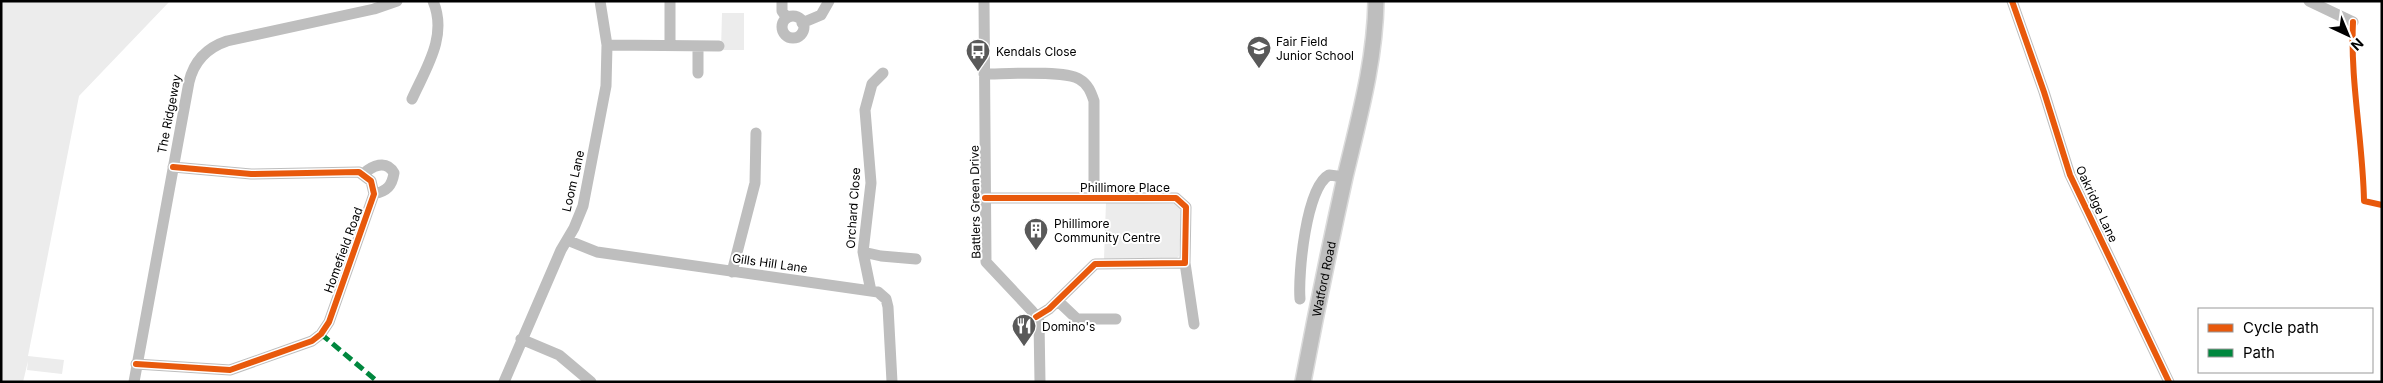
<svg xmlns="http://www.w3.org/2000/svg" width="2383" height="383" font-family="Inter,sans-serif">
<style>
.green{fill:#ececec}
.lines{fill:none;stroke-linecap:round;stroke-linejoin:round}
.major-casing{stroke:#dbdbdb;stroke-width:18}
.minor{stroke:#bebebe;stroke-width:11}
.major{stroke:#bebebe;stroke-width:15}
.quiet{stroke:#00873e;stroke-width:5;stroke-dasharray:10 5;stroke-linecap:butt}
.cycleway-casing{stroke:#fff;stroke-width:9}
.cycleway{stroke:#e8590c;stroke-width:6}
.labels{text-anchor:middle;dominant-baseline:central;stroke-width:4;stroke-linejoin:round;paint-order:stroke}
.poi-label{font-size:12px;fill:#000;stroke:#fff;text-anchor:start}
.street-label{font-size:12px;fill:#000;stroke:#fff}
</style>
<rect width="100%" height="100%" fill="#fff"/>
<path class="green" d="M1,1H170L79,96L28,356L64,360L62,374L27,370L28,361L23,382H1Z
M722,13H744V50H721Z
M1106,202L1176,204L1182,209L1179,256L1177,258L1104,259Z"/>
<g class="lines">
<defs>
<g id="major">
<path id="s1" d="M1303,382C1316,313 1330,245 1345,177C1359,118 1375,62 1376,1"/>
</g>
</defs>
<use href="#major" class="major-casing"/>
<path class="minor" d="M670,1V45
M782,1V11L787,18
M984,1L986,262L1032,311L1039,322L1040,382
M2012,1L2044,92L2070,175L2169,382
M2309,1L2353,22
M782 27a11 11 0 1 1 22 0a11 11 0 1 1-22 0Z
M802,23L821,15L829,1
M607,45L719,46
M698,73V46
M984,74C1005,74 1064,70 1079,79C1088,84 1091,92 1094,101V198
M412,99C426,68 448,36 433,1
M363,174C372,166 386,159 394,173C392,186 387,191 374,194
M985,198H1176L1186,207L1185,263L1095,264L1049,309L1036,317
M567,240L597,252L878,292L886,299L888,307L892,382
M863,252L881,256L916,259
M1185,263L1194,324
M732,272L755,183L756,133
M871,291L863,252L871,183L865,110L872,84L883,73
M1300,299C1298,274 1306,187 1329,175L1345,177
M1058,301L1077,319H1116
M521,339L559,355L591,382
M136,364L230,370L312,341L321,334L329,322L374,194L371,181L359,172L251,174L173,167
M134,382L189,82C194,61 206,48 227,41L374,9L397,1
M504,382L561,250L574,228L583,206L606,86L607,45L600,1"/>
<use href="#major" class="major"/>
<path class="quiet" d="M321,334L378,382"/>
<defs>
<path id="cycleway" d="M2012,1L2044,92L2070,175L2169,382
M2353,22C2350,81 2363,142 2364,201L2382,205
M985,198H1176L1186,207L1185,263L1095,264L1049,309L1036,317
M136,364L230,370L312,341L321,334L329,322L374,194L371,181L359,172L251,174L173,167"/>
</defs>
<use href="#cycleway" class="cycleway-casing"/>
<use href="#cycleway" class="cycleway"/>
</g>
<defs>
<symbol id="school-pin" viewBox="-11 -11 22 30"><path d="M0 17L-7.5 6A9.5 9.5 0 1 1 7.5 6Z" fill="#595959" stroke="#fff"/><path d="M0-5L7-2L0 1L-7-2ZM-4 1L0 2.5L4 1V4Q0 6-4 4Z" fill="#fff"/></symbol>
<symbol id="bus-pin" viewBox="-11 -11 22 30"><path d="M0 17L-7.5 6A9.5 9.5 0 1 1 7.5 6Z" fill="#595959" stroke="#fff"/><path d="M-5-6H5V4H4V6H2V4H-2V6H-4V4H-5ZM-3.5-4V0h7V-4ZM-3.5 1.2v1.5H-2V1.2ZM2 1.2v1.5H3.5V1.2Z" fill="#fff"/></symbol>
<symbol id="building-pin" viewBox="-11 -11 22 30"><path d="M0 17L-7.5 6A9.5 9.5 0 1 1 7.5 6Z" fill="#595959" stroke="#fff"/><path d="M-4-6H4V6H1V3H-1V6H-4ZM-2.5-4.3h1.7v1.8h-1.7ZM.8-4.3h1.7v1.8H.8ZM-2.5-1h1.7V.8h-1.7ZM.8-1h1.7V.8H.8Z" fill="#fff"/></symbol>
<symbol id="restaurant-pin" viewBox="-11 -11 22 30"><path d="M0 17L-7.5 6A9.5 9.5 0 1 1 7.5 6Z" fill="#595959" stroke="#fff"/><path d="M-5-6h1v4h1v-4h1v4h1v-4h1v5L-1.5 .5V6h-2V.5L-5-1ZM5-6V6H3V1.5H1.5Q1.5-4 5-6Z" fill="#fff"/></symbol>
</defs>
<g fill-rule="evenodd">
<use href="#school-pin" x="1245" y="34" width="28" height="38"/>
<use href="#bus-pin" x="964" y="37" width="28" height="38"/>
<use href="#building-pin" x="1022" y="216" width="28" height="38"/>
<use href="#restaurant-pin" x="1010" y="312" width="28" height="38"/>
</g>
<g class="labels">
<g class="poi-label">
<text x="1276" y="41">Fair Field<tspan x="1276" dy="14">Junior School</tspan></text>
<text x="996" y="51">Kendals Close</text>
<text x="1054" y="223">Phillimore<tspan x="1054" dy="14">Community Centre</tspan></text>
<text x="1042" y="326">Domino's</text>
</g>
<g class="street-label">
<text transform="translate(169 114) rotate(-79)">The Ridgeway</text>
<text transform="translate(573 181) rotate(-77)">Loom Lane</text>
<text x="1125" y="187">Phillimore Place</text>
<text transform="translate(975 202) rotate(-91)">Battlers Green Drive</text>
<text transform="translate(2097 204) rotate(65)">Oakridge Lane</text>
<text transform="translate(853 208) rotate(-86)">Orchard Close</text>
<text transform="translate(343 250) rotate(-70)">Homefield Road</text>
<text transform="translate(770 263) rotate(8)">Gills Hill Lane</text>
<text stroke="none"><textPath href="#s1" startOffset="105">Watford Road</textPath></text>
</g>
</g>
<rect width="2383" height="383" fill="none" stroke="#000000" stroke-width="5"/>
<rect x="2198" y="308" width="175" height="65" fill="#ffffff" stroke="#999999"/>
<rect x="2208" y="324" width="25" height="8" fill="#e8590c" stroke="#999999"/>
<text x="2243" y="333" font-size="15" fill="#000000">Cycle path</text>
<rect x="2208" y="349" width="25" height="8" fill="#00873e" stroke="#999999"/>
<text x="2243" y="358" font-size="15" fill="#000000">Path</text>
<g transform="translate(2348 35) rotate(136)" stroke="#ffffff" stroke-width="4" paint-order="stroke">
<path d="M0-4L9 19L0 12L-9 19Z" fill="#000000"/>
<text y="-8" font-size="14" font-weight="bold" text-anchor="middle" fill="#000000">N</text>
</g>
</svg>
